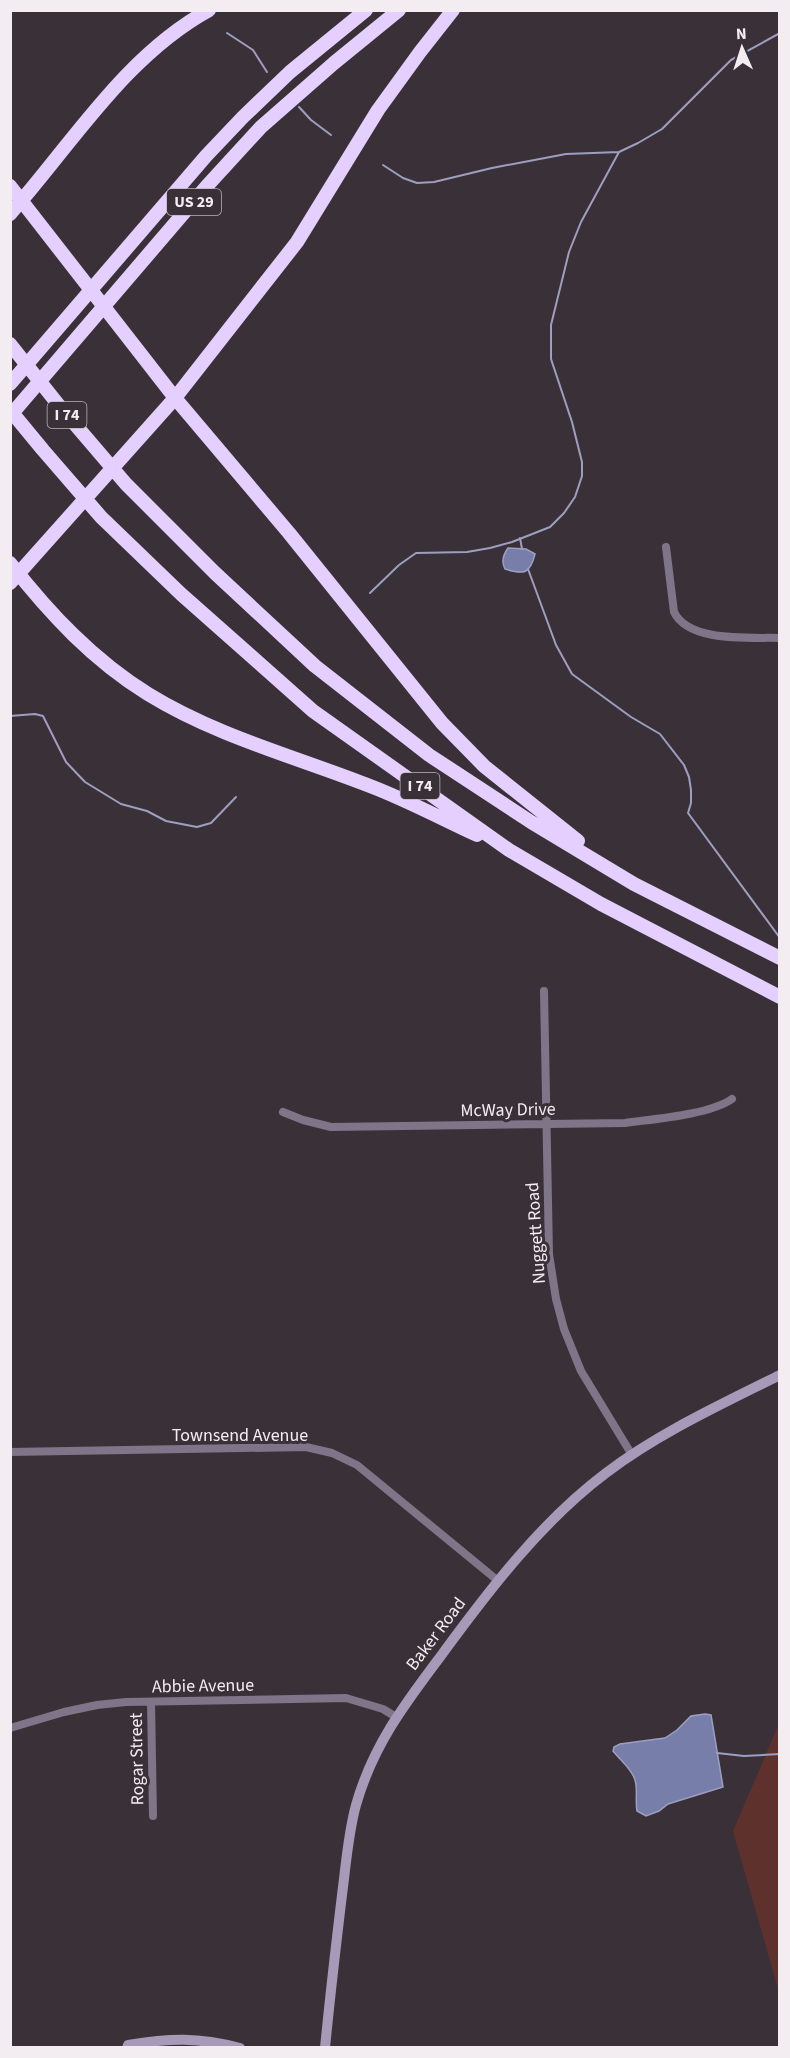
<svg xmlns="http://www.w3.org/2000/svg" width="790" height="2058" font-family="'Source Sans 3',sans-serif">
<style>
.green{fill:#5f312d}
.water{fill:#787eaa;stroke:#9d9fc0;stroke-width:1.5}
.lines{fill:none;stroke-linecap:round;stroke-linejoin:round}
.stream{stroke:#9d9fc0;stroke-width:2}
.street{stroke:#7e7589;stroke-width:8}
.secondary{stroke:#a79ab8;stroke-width:10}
.highway{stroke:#e4cffe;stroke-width:14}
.labels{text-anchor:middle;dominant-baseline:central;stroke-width:6;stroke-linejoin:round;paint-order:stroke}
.shield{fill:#3a3138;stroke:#bcb5ba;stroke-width:1.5}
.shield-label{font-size:16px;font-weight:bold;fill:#f3edf2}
.street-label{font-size:18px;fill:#f3edf2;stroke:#3a3138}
</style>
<rect width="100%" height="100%" fill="#3a3138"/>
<path class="green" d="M779,1724V1992L733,1831Z"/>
<path class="water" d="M508,548L526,549L535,554C530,574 524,575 505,569C501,562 503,555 508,548Z
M705,1714L711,1715L723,1787L668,1804L659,1811L646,1816L637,1811C635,1800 638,1790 635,1780C632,1769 620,1760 613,1751L614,1747L620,1744L665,1738L677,1730L691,1716Z"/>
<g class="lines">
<path class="stream" d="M227,33L253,50L267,72
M299,107L311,120L331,135
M383,165L403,178L417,183L434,182L492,168L566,154L619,152
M520,538L522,549
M528,569L556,645L572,674L631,717L660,734L684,765L689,777L691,790V803L688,813L780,938
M370,593L399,565L416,553L467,552L490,548L512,542L550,527L564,513L575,497L582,476V462L572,422L551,359V325L569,252L581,222L619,152L638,143L662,129L731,60L780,33
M10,716L35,714L43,716L66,762L85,782L121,804L147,811L166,821L197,827L211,823L236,797
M717,1753L744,1756L780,1754"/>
<path class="street" d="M666,547L674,612C689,643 750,637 780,638
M544,991L549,1254L556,1299L564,1329L581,1371L632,1455
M283,1112L303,1120L331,1127L625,1123C653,1119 709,1115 732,1099
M10,1452L306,1447L332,1453L357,1465L497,1580
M151,1702L153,1816
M10,1728L64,1712L97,1705L126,1702L346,1698L383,1709L396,1717"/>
<path class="secondary" d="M127,2048L128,2045C170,2038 198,2037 240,2048
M325,2048C330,1996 336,1945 342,1895C346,1865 348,1834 356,1805C373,1745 406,1702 443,1653C490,1589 542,1521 606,1473C659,1433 720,1405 780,1375"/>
<path class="highway" d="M10,186L175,398L289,533L442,723L484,766L578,841
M10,214C72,144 125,56 209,10
M10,344L61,408L126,484L215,573L315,666L429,755L531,822L634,884L780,958
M10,384L206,156L243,117L290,72L366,10
M10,410L43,450L101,517L181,594L313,711L509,850L601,904L780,997
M10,416L206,187L261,127L334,63L399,10
M10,563C50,614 93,660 148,694C216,736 296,757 370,786C407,800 442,819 477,835
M10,583L175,398L297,242L378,110L420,52L453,10"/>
</g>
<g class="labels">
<g class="shield">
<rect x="167" y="189" width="54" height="26" rx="4.5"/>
<rect x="47.5" y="402" width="39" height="26" rx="4.5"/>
<rect x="400.5" y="773" width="39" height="26" rx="4.5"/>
</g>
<g class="shield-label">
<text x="194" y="202">US 29</text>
<text x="67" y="415">I 74</text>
<text x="420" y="786">I 74</text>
</g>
<g class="street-label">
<text transform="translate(508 1110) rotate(-1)">McWay Drive</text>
<text transform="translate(536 1233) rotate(-94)">Nuggett Road</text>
<text x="240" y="1435">Townsend Avenue</text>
<text transform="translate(436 1634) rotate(-53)">Baker Road</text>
<text transform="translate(203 1686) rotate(-1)">Abbie Avenue</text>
<text transform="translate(137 1759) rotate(-91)">Rogar Street</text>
</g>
</g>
<rect width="790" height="2058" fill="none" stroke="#f3edf2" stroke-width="24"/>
<g transform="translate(742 48) rotate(357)" stroke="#3a3138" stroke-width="4.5" paint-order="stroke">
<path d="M0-4.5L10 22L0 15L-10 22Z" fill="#f3edf2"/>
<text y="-9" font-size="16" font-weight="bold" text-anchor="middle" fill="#f3edf2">N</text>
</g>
</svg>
